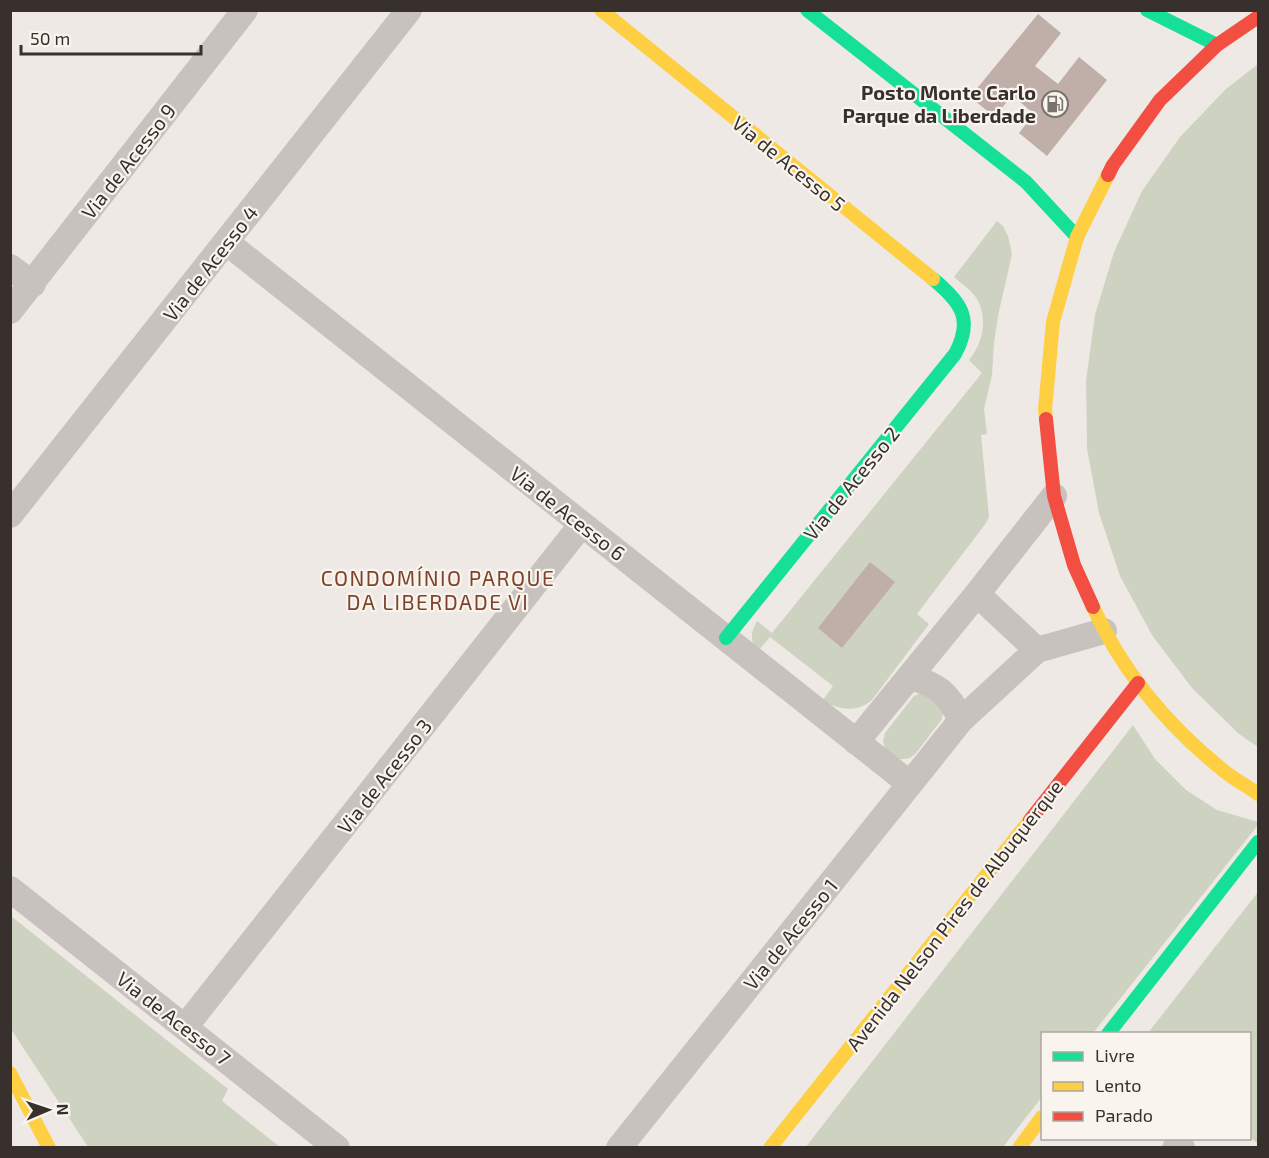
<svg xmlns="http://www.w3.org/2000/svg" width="1269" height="1158" font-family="'Exo 2',sans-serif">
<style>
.green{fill:#ced2c0}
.building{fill:#c0afa8}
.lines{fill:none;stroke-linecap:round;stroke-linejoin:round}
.street{stroke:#c7c2bd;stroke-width:26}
.fast{stroke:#16e098;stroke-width:14}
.slow{stroke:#ffcf43;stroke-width:14}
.jam{stroke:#f24e42;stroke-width:14}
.labels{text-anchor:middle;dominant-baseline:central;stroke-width:4.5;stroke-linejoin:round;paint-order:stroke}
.poi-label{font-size:20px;font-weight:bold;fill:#38302c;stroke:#f9f4ed;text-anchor:end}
.street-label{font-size:20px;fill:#38302c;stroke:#f9f4ed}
.neighbourhood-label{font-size:21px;letter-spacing:1.5px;fill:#7f432d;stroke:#f9f4ed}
</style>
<rect width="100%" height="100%" fill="#eee9e4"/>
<path class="green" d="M1258,64V747L1239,734L1192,688L1152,635L1120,576L1099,513L1087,448L1086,381L1095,315L1114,252L1142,191L1180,137L1226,89Z
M997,221L1003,226L1008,236L1012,254L998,316L994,343L992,375L984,409L987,434L981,435L989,517L986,523L917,614L929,624L872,700C855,714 840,709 822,701L833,686L770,637L758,651C749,641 751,632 757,621L772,633L982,373L969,360C982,344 988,321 978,301C974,292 962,284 954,277Z
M921,693H929L943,711L942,719L916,753L910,758L904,759H897L885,749L883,741L885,733L914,696Z
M1133,725L1155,759L1186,790L1217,810L1258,822V825L1093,1033L1042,1034V1097L1003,1147L805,1148Z
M1258,892V1144L1250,1137V1034L1148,1033Z
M11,916L228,1089L222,1101L280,1147H88L11,1029Z"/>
<path class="building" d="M1038,14L1061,33L1035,66L1058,84L1079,57L1107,80L1047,156L1019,133L1034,114L1012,95L995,117L970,97Z
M870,562L895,582L842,648L818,628Z"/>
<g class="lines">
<path class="street" d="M226,242L910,784
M10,267L33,284
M10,311L245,10
M10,515L409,10
M977,594L1037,650
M909,677C937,684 949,694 961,720
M856,742L977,594L1054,496
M10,889L337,1148
M185,1027L582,524
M619,1148L961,720L1037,650L1104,631
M1175,1148L1178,1144L1182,1148"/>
<path class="fast" d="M807,10L1026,182L1077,237
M1147,10L1217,45
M726,638L955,354C974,319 961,302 933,279
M1108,1034L1258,842"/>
<path class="slow" d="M601,10L933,279
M1046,419L1045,409L1053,322L1077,237L1108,175
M1093,607C1122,671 1169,727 1224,771C1234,779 1247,786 1258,794
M10,1073L49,1148
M770,1148L1030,820
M1019,1148L1042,1117"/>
<path class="jam" d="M1108,175L1113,165L1160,100L1217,45L1258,17
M1046,419L1054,496L1074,565L1093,607
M1030,820L1138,683"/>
</g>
<defs>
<symbol id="fuel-ring" viewBox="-11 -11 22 22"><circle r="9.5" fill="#f9f4ed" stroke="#78716c" stroke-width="1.5"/><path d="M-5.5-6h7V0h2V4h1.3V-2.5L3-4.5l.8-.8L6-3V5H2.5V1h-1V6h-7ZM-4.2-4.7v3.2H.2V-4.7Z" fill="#78716c"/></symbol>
</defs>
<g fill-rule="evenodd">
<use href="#fuel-ring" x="1040" y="89" width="30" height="30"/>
</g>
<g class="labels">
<g class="poi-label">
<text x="1036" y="92">Posto Monte Carlo<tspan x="1036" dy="23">Parque da Liberdade</tspan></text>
</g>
<g class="street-label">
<text transform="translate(128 161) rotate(-52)">Via de Acesso 9</text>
<text transform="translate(789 163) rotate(39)">Via de Acesso 5</text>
<text transform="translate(210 263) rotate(-52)">Via de Acesso 4</text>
<text transform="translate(851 483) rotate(-51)">Via de Acesso 2</text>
<text transform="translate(568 513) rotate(38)">Via de Acesso 6</text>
<text transform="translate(384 776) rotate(-52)">Via de Acesso 3</text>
<text transform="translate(954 915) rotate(-52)">Avenida Nelson Pires de Albuquerque</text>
<text transform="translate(790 934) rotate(-51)">Via de Acesso 1</text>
<text transform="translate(174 1018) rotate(38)">Via de Acesso 7</text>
</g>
<g class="neighbourhood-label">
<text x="438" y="577">CONDOMÍNIO PARQUE<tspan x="438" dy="24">DA LIBERDADE VI</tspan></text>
</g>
</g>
<rect width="1269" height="1158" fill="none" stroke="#38302c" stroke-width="24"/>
<rect x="1041" y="1032" width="210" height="108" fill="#f9f4ed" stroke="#aca6a0" stroke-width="1.5"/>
<rect x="1053" y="1052" width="30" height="9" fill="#16e098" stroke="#aca6a0" stroke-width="1.5"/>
<text x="1095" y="1062" font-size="18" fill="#38302c">Livre</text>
<rect x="1053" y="1082" width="30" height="9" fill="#ffcf43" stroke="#aca6a0" stroke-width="1.5"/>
<text x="1095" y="1092" font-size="18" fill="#38302c">Lento</text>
<rect x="1053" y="1112" width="30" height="9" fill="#f24e42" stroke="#aca6a0" stroke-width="1.5"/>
<text x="1095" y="1122" font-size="18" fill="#38302c">Parado</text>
<g transform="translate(48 1110) rotate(88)" stroke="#f9f4ed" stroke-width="4.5" paint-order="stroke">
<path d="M0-4.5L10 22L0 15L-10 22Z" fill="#38302c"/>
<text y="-9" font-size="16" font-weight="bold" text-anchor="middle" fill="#38302c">N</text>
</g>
<path d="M21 45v9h180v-9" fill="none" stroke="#38302c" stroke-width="3"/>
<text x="30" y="45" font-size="18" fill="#38302c" stroke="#f9f4ed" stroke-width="4.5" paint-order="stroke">50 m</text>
</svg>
